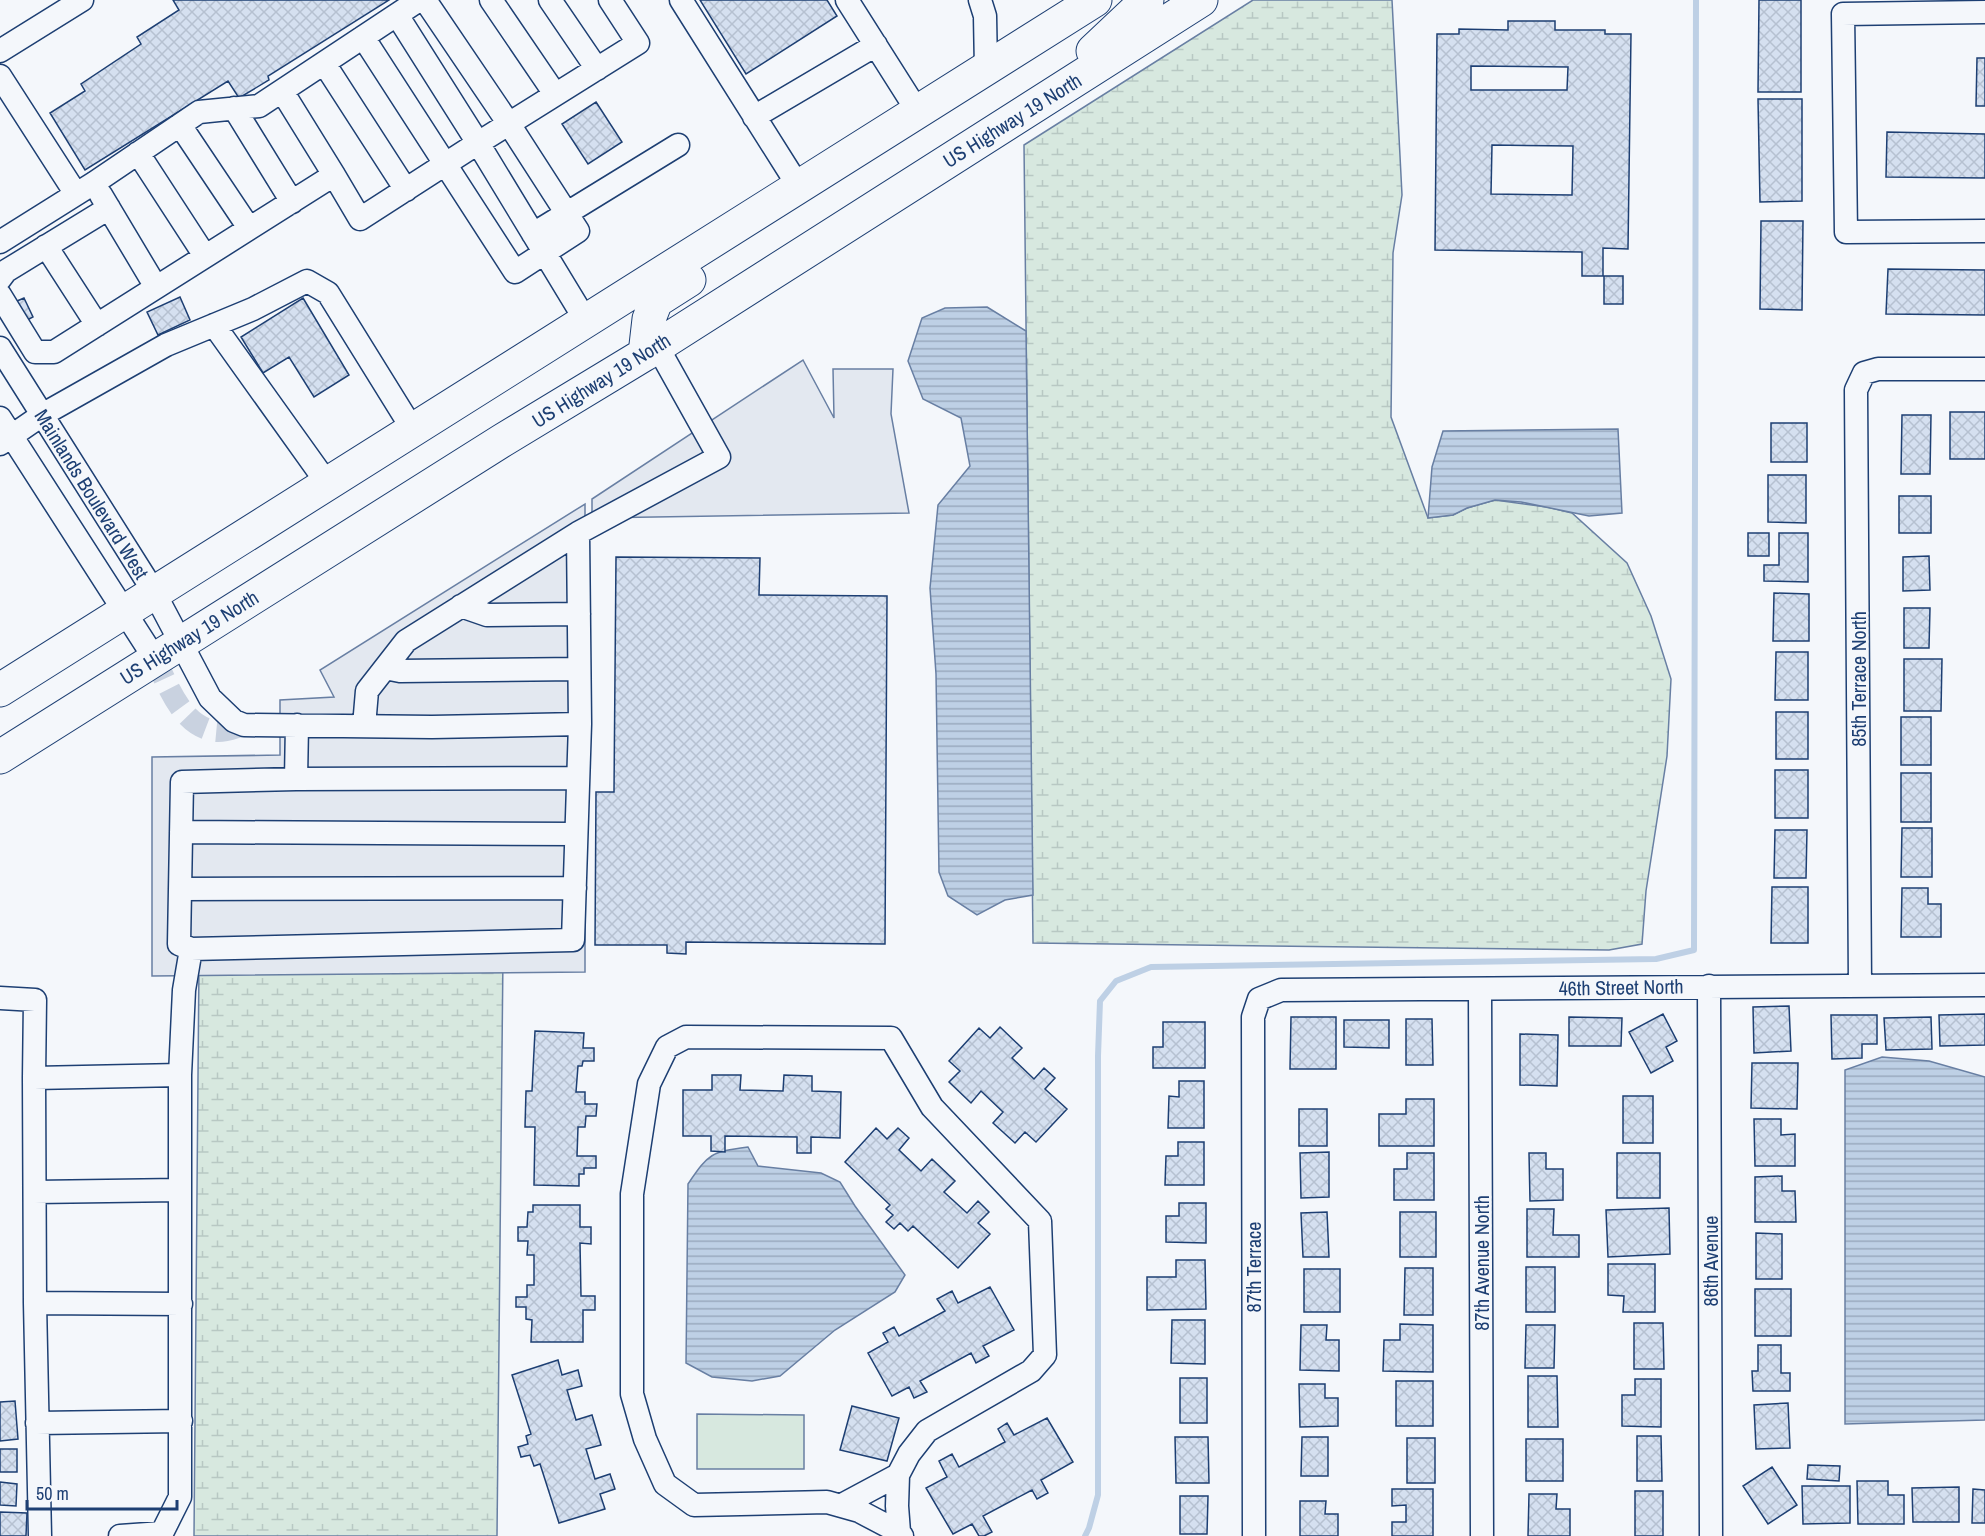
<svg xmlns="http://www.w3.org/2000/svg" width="1985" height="1536" font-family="'Archivo Narrow',sans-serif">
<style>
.wetland{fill:url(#wetland-marsh);stroke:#687fa3;stroke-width:1.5}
.pitch{fill:#d7e8df;stroke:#687fa3;stroke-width:1.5}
.parking{fill:#e3e8f0;stroke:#687fa3;stroke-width:1.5}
.water{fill:url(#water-rules);stroke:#687fa3;stroke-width:1.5}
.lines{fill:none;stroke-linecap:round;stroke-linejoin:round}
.stream{stroke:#bed0e5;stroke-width:6}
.building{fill:url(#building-cross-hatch);stroke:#1d3f73;stroke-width:1.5;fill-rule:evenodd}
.minor-tunnel{stroke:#c9d2e0;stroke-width:22;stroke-dasharray:22 11;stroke-linecap:butt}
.minor-casing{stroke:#1d3f73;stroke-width:25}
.highway-casing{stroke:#1d3f73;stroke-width:35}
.minor{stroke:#f4f7fb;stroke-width:22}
.highway{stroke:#f4f7fb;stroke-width:33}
.labels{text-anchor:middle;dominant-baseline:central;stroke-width:4.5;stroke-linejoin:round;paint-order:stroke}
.street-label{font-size:20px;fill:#1d3f73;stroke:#f4f7fb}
</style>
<defs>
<pattern id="wetland-marsh" width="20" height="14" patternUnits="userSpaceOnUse" patternTransform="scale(1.5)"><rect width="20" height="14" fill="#d7e8df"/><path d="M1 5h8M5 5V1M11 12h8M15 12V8" fill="none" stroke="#b8c8c3"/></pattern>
<pattern id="water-rules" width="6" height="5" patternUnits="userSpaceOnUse" patternTransform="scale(1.5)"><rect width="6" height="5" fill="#bed0e5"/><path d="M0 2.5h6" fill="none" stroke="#9aaabe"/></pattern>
<pattern id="building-cross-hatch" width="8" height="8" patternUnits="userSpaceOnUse" patternTransform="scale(1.5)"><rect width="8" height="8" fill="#d5e0f0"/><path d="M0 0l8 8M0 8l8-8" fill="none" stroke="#b6c1d1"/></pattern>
</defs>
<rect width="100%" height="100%" fill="#f4f7fb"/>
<path class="wetland" d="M1253,0H1392L1402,195L1393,253L1391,417L1428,518L1453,515L1467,508L1495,500L1547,507L1572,513L1627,563L1651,616L1671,679L1667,756L1646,891L1642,944L1609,950L1033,943L1024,145Z
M503,955L497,1536H194L199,962Z"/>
<path class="pitch" d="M697,1414L804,1415V1469H697Z"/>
<path class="parking" d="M803,360L834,418L833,369H893L891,414L909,513L592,518V499Z
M585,504V972L152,976V757L280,755V700L334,697L320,670Z"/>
<path class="water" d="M987,307L1026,331L1033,895L1005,900L977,915L948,896L939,872L936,674L930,588L938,505L970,466L961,418L923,399L908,361L922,318L945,308Z
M1618,429L1622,513L1589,516L1521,502L1495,500L1467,508L1453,515L1428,518L1432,467L1443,431Z
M1882,1057L1929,1061L1985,1077V1420L1845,1424V1070Z
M748,1147L758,1166L821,1173L840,1182L855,1206L905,1275L895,1292L835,1330L780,1376L752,1381L712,1377L686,1363L688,1184C709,1153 711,1152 748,1147Z"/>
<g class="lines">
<path class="stream" d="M1085,1536L1089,1528L1098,1495V1056L1100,1001L1116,981L1151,967L1656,959L1694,950L1696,0"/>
</g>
<path class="building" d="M173,0H389L268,76L269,80L239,98L228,81L85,170L50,113L85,91L81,84L141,44L137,37L179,10Z
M700,0H827L837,16L746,74Z
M1759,0H1801V92H1758Z
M1508,21H1555V30H1605V34H1631L1628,249L1603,248V276H1582V252L1435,250L1437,34H1459V29L1508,30ZM1471,66L1568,67L1567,90H1471ZM1492,145L1573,146L1572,195L1491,194Z
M1977,58H1985V106H1976Z
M1758,99H1802V201L1760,202Z
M596,102L622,142L588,164L562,124Z
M1887,132L1985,134V178L1886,177Z
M1761,221H1803L1802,310L1760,309Z
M1888,269L1985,270V315L1886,314Z
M1604,276H1623V304H1604Z
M180,297L190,320L158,335L147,312Z
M24,298L33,317L20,324L10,304Z
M303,298L349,375L314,397L289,357L263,373L241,337Z
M1950,412H1985V459H1950Z
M1902,415H1931L1930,474H1901Z
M1771,423H1807V462H1771Z
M1768,475H1806V523L1768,522Z
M1899,496H1931V533H1899Z
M1748,533H1769V556H1748Z
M1779,533H1808V582L1764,581V565H1779Z
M1929,556L1930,590L1903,591V557Z
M616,557L760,558L759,595L887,596L885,944L686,942V954L667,953V945H595L596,792H614Z
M1774,593L1809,594V641H1773Z
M1904,608H1930L1929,648H1904Z
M1776,652H1808V700H1775Z
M1904,659H1942L1941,711H1904Z
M1776,712H1808V759H1776Z
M1901,717H1931V765H1901Z
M1775,770H1808V818H1775Z
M1901,773H1931V822H1901Z
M1902,828H1932V877H1901Z
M1775,830H1807L1806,878H1774Z
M1772,887H1808V943H1771Z
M1902,888H1928V904H1941V937H1901Z
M1789,1006L1791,1051L1754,1053L1753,1007Z
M1663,1014L1677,1041L1666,1047L1673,1061L1651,1073L1629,1032Z
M1985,1014V1045L1940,1046L1939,1015Z
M1831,1015H1877V1044H1862V1058L1832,1059Z
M1291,1017H1336V1069H1290Z
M1569,1017L1622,1018L1621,1046H1569Z
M1931,1017L1932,1049L1886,1050L1884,1018Z
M1406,1019H1432L1433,1065H1406Z
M1344,1020H1389V1048L1344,1047Z
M1163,1022H1205V1068H1153V1047H1163Z
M1000,1027L1022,1048L1012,1058L1034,1079L1044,1068L1055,1078L1045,1089L1067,1109L1036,1142L1025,1132L1015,1143L993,1123L1003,1112L981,1091L971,1103L949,1082L960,1071L949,1061L979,1028L990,1038Z
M535,1031L584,1033L583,1048H594V1061H583L582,1066H578L576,1092H585V1104H597L596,1116H586L585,1127H578L577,1156H596V1168H584V1174H579V1186L534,1185L535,1127H525L526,1091H532Z
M1520,1034L1558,1035L1557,1086L1520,1085Z
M1752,1063H1798L1797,1109L1751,1108Z
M712,1075H741L740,1090L783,1091L784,1075L812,1076V1091L841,1092L840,1138L811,1137V1153H797V1137L725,1136V1152L711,1151V1136H683V1090H712Z
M1179,1081H1204V1128H1168L1169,1096L1179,1097Z
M1623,1096H1653V1143H1623Z
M1406,1099H1434V1146H1379V1114H1406Z
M1299,1109H1327V1146H1299Z
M1754,1119H1781V1135L1795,1134V1166H1755Z
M876,1128L887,1139L898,1128L909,1138L899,1150L921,1171L932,1159L955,1181L944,1192L967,1213L978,1201L989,1212L978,1223L990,1234L958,1268L913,1226L908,1231L900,1223L894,1229L886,1222L893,1215L886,1209L890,1205L845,1162Z
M1178,1142H1204V1185H1165L1166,1156H1178Z
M1329,1152V1197L1301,1198L1300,1153Z
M1407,1153H1434V1200H1394V1169H1407Z
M1529,1153H1546V1169H1563V1200L1530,1201Z
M1617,1153H1660V1198H1617Z
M1782,1176V1191H1795L1796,1222H1755V1177Z
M1179,1203H1206V1243L1166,1242V1216H1179Z
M533,1205H580V1227H591V1244L580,1243L581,1296H595V1310H583V1342H531L532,1320L526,1319V1307H516V1297H527V1285H534V1255H527L528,1241H518V1227H527L528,1212H533Z
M1669,1208L1670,1254L1608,1257L1606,1210Z
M1527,1209H1554L1553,1235H1579V1257H1527Z
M1327,1212L1329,1257H1303L1301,1213Z
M1400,1212H1436V1257H1400Z
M1756,1233L1782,1234V1279H1756Z
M1176,1260H1205L1206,1309L1147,1310V1277H1176Z
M1608,1264H1655V1312H1623L1624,1296L1608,1295Z
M1526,1267H1555V1312H1526Z
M1405,1268H1433V1315H1404Z
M1304,1269H1340V1312H1304Z
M990,1287L1014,1330L983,1346L989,1356L976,1363L971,1353L920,1381L927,1392L914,1398L909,1387L892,1396L868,1353L888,1342L883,1333L894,1327L899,1336L945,1311L937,1299L952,1291L958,1303Z
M1755,1289H1791V1336H1755Z
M1172,1320H1205V1364L1171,1363Z
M1634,1323H1663L1664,1369H1634Z
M1400,1324L1433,1325V1372L1383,1371L1384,1340H1400Z
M1301,1325H1327L1326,1340H1339V1371L1300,1370Z
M1526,1325H1555L1554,1368H1525Z
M1758,1345H1781V1373H1790V1391H1753L1752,1371H1758Z
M558,1360L562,1375L578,1370L582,1386L567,1390L576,1420L592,1415L601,1445L586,1449L595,1479L610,1474L615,1489L600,1494L605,1509L559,1523L540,1464L534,1466L530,1455L521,1457L518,1447L528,1444L526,1436L531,1434L512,1375Z
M1528,1376H1557L1558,1427H1528Z
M1180,1378H1207V1423H1180Z
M1635,1379H1661V1427L1622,1426V1395H1635Z
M1396,1381H1433V1426H1396Z
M1299,1384H1325V1398H1338V1426L1300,1427Z
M15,1401L18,1439L0,1441V1402Z
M1788,1403L1790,1448L1756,1449L1754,1405Z
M852,1406L899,1418L887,1461L840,1450Z
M1047,1418L1073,1462L1041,1480L1048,1493L1037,1499L1032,1490L983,1516L992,1532L984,1536H979L972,1524L953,1534L926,1488L947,1477L939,1461L952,1454L959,1467L1005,1442L998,1429L1007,1423L1014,1435Z
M1637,1436H1661L1662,1481H1637Z
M1175,1437H1208L1209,1483H1176Z
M1302,1437H1328V1476H1301Z
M1407,1438H1435V1483H1407Z
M1526,1439H1563V1481H1526Z
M0,1449H17V1472H0Z
M1808,1465L1840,1466L1839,1481L1807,1479Z
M1772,1467L1797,1505L1768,1524L1743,1486Z
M1857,1481H1888V1495H1904V1524H1858Z
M0,1482L17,1484L16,1506L0,1505Z
M1802,1486H1850V1523L1803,1524Z
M1959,1487V1522H1913L1912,1488Z
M1392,1489H1433V1536H1392V1522H1406V1505L1392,1506Z
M1973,1489L1985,1490V1523H1972Z
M1635,1491H1663V1536H1635Z
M1529,1494H1557L1556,1509H1570V1536H1528Z
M1180,1496H1208L1207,1534H1180Z
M1300,1501H1326L1325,1514H1338V1536H1300Z
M0,1512L27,1513L26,1536H0Z"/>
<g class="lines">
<path class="minor-tunnel" d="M155,659C168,685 182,728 217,731C225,732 236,727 244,725"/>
<defs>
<path id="minor" d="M491,0L555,94
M550,0L597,69
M681,0L799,187
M847,0L918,112
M980,0L985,16L986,69
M1985,12L1843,14L1846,232L1985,231
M397,15L478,143L638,43L610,0
M363,37L515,272L578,231L509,124L425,0
M0,51L82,0
M324,63L406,190
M0,76L76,194
M282,91L334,175
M234,108L292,202
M754,117L876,45
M180,125L249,228
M138,153L205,256
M101,195L156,287
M533,234L678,145
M0,242L94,183L199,112L259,106L419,0
M46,246L97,325
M0,279L6,271L109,208
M0,295L35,352H54L334,175L360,219L478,143L586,321
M214,325L327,483
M0,348L154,592L210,698L234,721L244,725L432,727L580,724
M0,418L155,659
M0,444L42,415L166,345L253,309L307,281L328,293L413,430
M461,606L487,615L579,614
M385,668L400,671L579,669
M364,726L367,691L406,641L578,533
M296,779L578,778
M181,832L576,834
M180,889L575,888
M191,949L179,944L182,782L296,779L297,725
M1709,986L1711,1536
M1860,986L1856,390L1864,373L1878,369H1985
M1480,989L1482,1536
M0,998L35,1000L34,1078L180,1075
M34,1078L35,1303L40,1536
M35,1192L179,1190
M35,1303L181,1304
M37,1423L181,1421
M842,1505L898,1475
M899,1532L859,1511L827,1502L694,1505L665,1484L645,1439L632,1394V1194L649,1084L667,1047L686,1037L891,1038L932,1107L1040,1221L1045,1355L1031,1371L927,1431L909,1454L898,1475L897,1506L899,1532L902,1536
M120,1536L162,1533L180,1497V1075L184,990L191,949L573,940L580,724L578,533L719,457L657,346
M1254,1536L1253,1017L1259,999L1281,990L1985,985"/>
<path id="highway" d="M1093,51L1147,0
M645,354L649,319L656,301L689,280
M0,690L1095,0
M0,757L503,440L645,354L1201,0"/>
</defs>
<use href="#minor" class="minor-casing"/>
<use href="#highway" class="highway-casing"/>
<use href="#minor" class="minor"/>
<use href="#highway" class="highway"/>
</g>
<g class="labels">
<g class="street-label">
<text transform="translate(1012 120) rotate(-32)">US Highway 19 North</text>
<text transform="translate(601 380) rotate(-32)">US Highway 19 North</text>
<text transform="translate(92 494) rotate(58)">Mainlands Boulevard West</text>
<text transform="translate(189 637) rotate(-32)">US Highway 19 North</text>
<text transform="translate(1858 679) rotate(-90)">85th Terrace North</text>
<text transform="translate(1621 987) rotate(-1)">46th Street North</text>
<text transform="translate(1710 1261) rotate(-90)">86th Avenue</text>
<text transform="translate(1481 1263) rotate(-90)">87th Avenue North</text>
<text transform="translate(1253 1267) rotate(-90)">87th Terrace</text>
</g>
</g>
<path d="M27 1500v9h150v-9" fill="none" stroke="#1d3f73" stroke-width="3"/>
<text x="36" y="1500" font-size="18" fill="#1d3f73" stroke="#f4f7fb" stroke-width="4.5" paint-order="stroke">50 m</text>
</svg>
